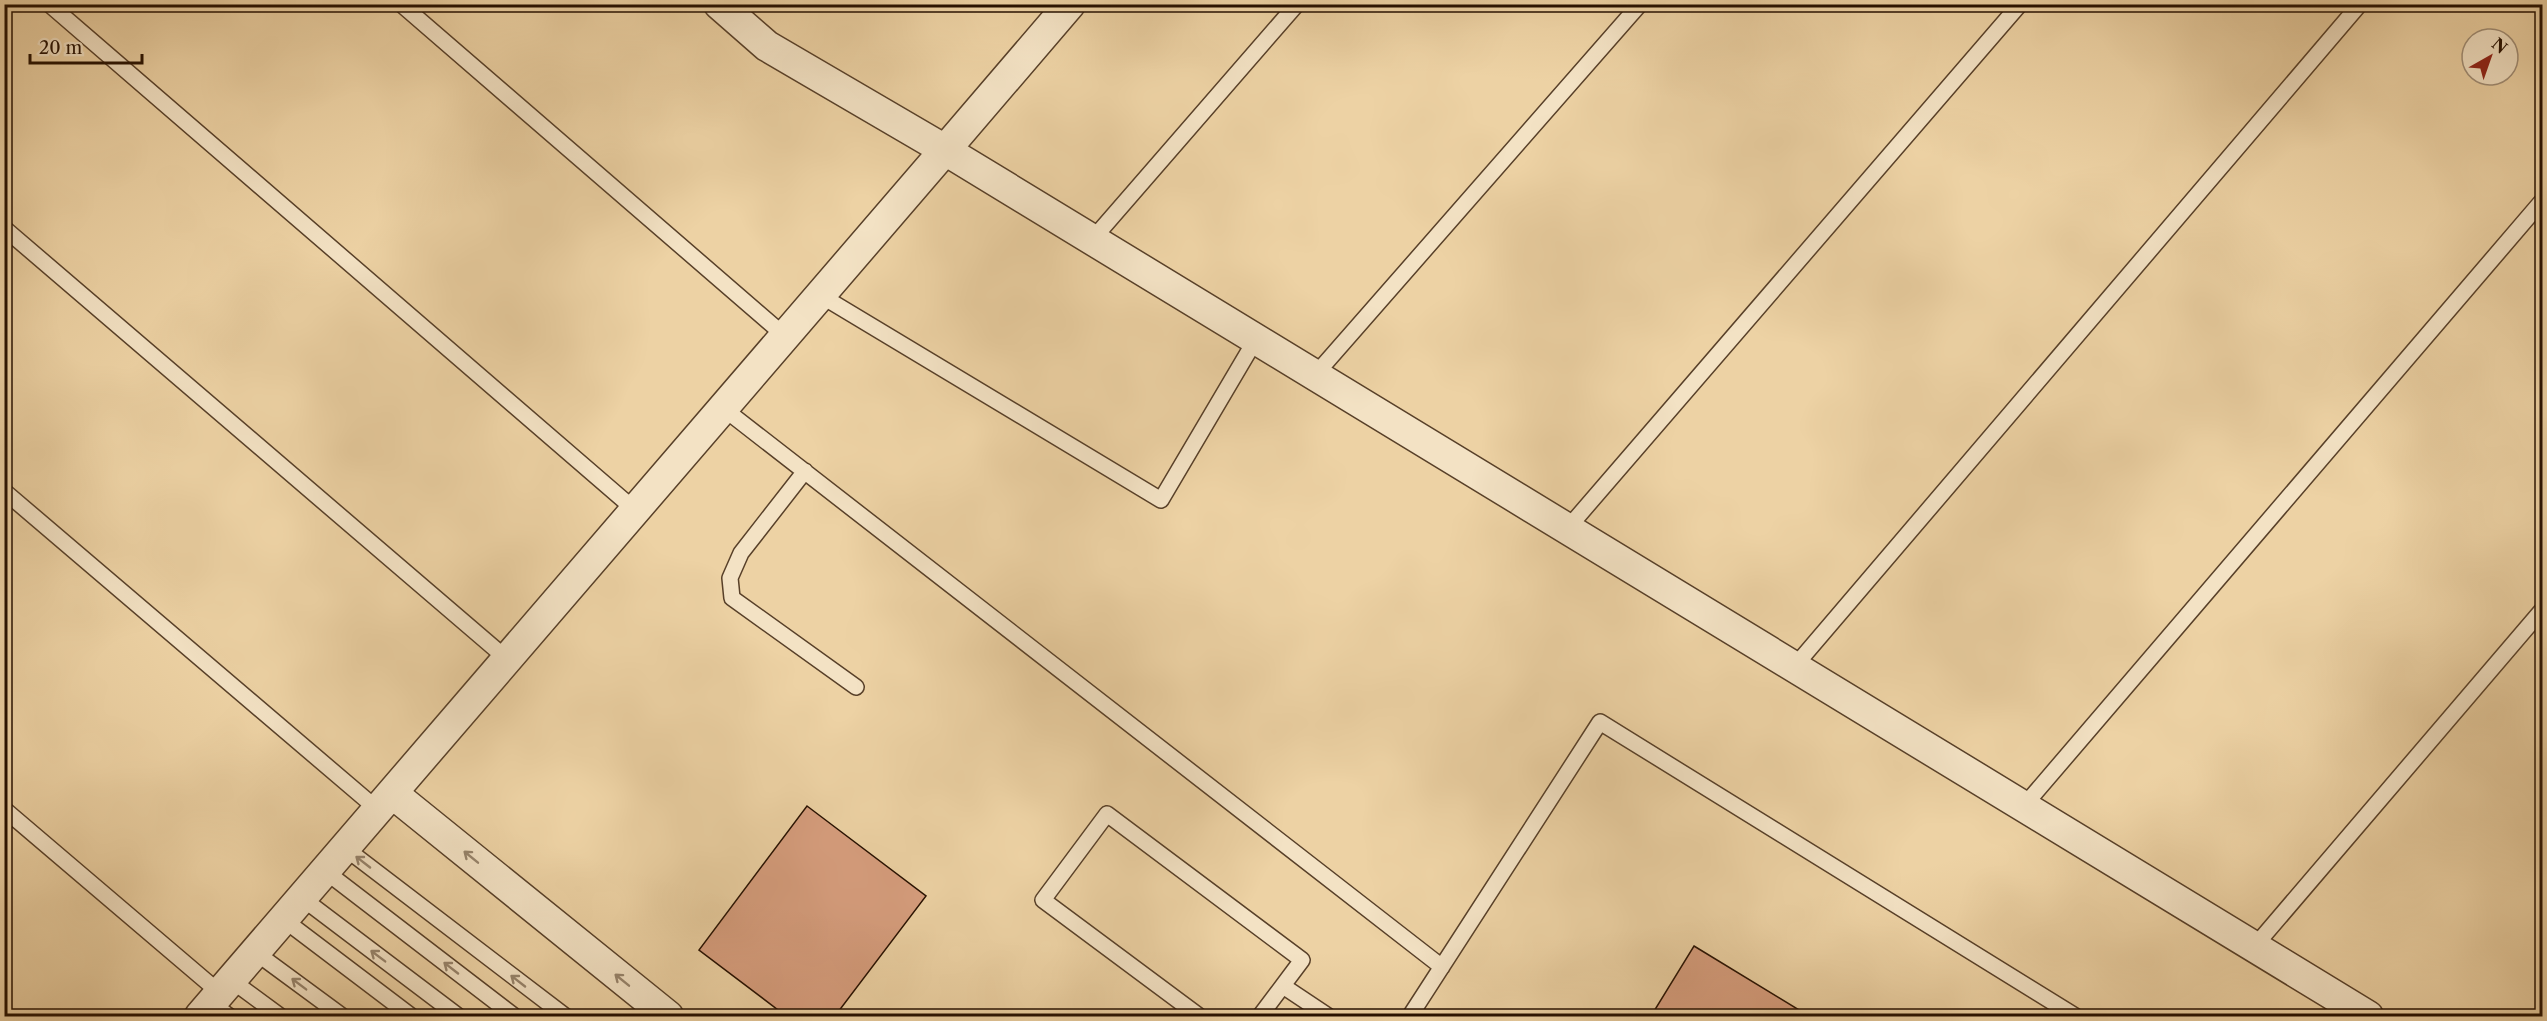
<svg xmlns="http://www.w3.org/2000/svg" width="2547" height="1021" font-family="'Libre Caslon Text',serif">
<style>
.building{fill:#d79e7e;stroke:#261000;stroke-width:1.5}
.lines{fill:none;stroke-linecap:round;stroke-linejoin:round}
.lane-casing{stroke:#584029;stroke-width:18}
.street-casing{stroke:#584029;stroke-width:33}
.lane{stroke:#f3e2c4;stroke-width:15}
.street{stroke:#f3e2c4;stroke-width:30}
.oneway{stroke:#97846c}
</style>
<rect width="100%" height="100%" fill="#edd2a4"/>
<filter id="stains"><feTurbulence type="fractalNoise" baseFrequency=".00333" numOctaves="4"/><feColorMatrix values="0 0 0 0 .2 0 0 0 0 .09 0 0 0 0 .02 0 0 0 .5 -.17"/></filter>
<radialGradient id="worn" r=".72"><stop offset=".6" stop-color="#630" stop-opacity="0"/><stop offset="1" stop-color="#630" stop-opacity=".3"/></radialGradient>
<path class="building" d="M807,806L926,896L835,1016H786L699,950Z
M1694,946L1809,1016H1651Z"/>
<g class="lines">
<defs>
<path id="lane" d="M49,4L635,510
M401,4L785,336
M4,228L507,659
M1092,240L1297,4
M820,295L1161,500L1256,339
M1315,375L1640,4
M723,408L1442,967
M805,471L741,553L730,578L732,598L856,687
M4,491L377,809
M1567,529L2020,4
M1794,667L2360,4
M2023,807L2542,201
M4,809L220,993
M345,848L565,1016
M325,871L514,1016
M302,898L458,1016
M283,919L411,1016
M2254,947L2542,610
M255,952L342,1016
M231,980L280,1016
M1283,986L1328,1016
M211,1003L229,1016
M1199,1016L1043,900L1107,814L1302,960L1260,1016
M1410,1016L1600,722L2075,1016
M2540,1016L2542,1014"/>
<path id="street" d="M719,4L767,46L945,150L1070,4
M392,793L668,1016
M200,1016L945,150L2368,1016"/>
</defs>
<use href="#lane" class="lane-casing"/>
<use href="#street" class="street-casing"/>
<use href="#lane" class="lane"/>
<use href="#street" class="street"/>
</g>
<defs><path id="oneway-shaft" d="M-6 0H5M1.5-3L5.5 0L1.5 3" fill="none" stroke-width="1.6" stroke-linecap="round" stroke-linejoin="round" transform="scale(1.5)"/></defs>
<g class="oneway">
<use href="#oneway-shaft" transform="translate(471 857) rotate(-141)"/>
<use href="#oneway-shaft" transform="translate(363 862) rotate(-142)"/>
<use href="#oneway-shaft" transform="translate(378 956) rotate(-143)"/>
<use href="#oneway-shaft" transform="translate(451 968) rotate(-142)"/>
<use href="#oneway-shaft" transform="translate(622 980) rotate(-141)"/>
<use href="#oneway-shaft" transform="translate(518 981) rotate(-142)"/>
<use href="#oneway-shaft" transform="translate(299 984) rotate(-143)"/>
</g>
<rect width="2547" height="1021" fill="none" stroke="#edd2a4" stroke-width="24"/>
<rect x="6" y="6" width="2535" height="1009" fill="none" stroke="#261000" stroke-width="3"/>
<rect x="12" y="12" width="2523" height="997" fill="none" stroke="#261000" stroke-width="1.5"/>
<g transform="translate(2490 57) rotate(40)"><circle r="28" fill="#f3e2c4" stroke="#a18e76" stroke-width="1.5"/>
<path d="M0-4.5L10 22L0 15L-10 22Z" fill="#8f2418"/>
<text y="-9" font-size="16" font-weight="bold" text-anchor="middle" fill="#261000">N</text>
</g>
<path d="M30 54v9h112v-9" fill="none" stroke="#261000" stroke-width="3"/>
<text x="39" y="54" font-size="18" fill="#261000" stroke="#f3e2c4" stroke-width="4.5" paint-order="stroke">20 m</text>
<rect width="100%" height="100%" filter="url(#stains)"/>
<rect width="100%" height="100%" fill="url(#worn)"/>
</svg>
